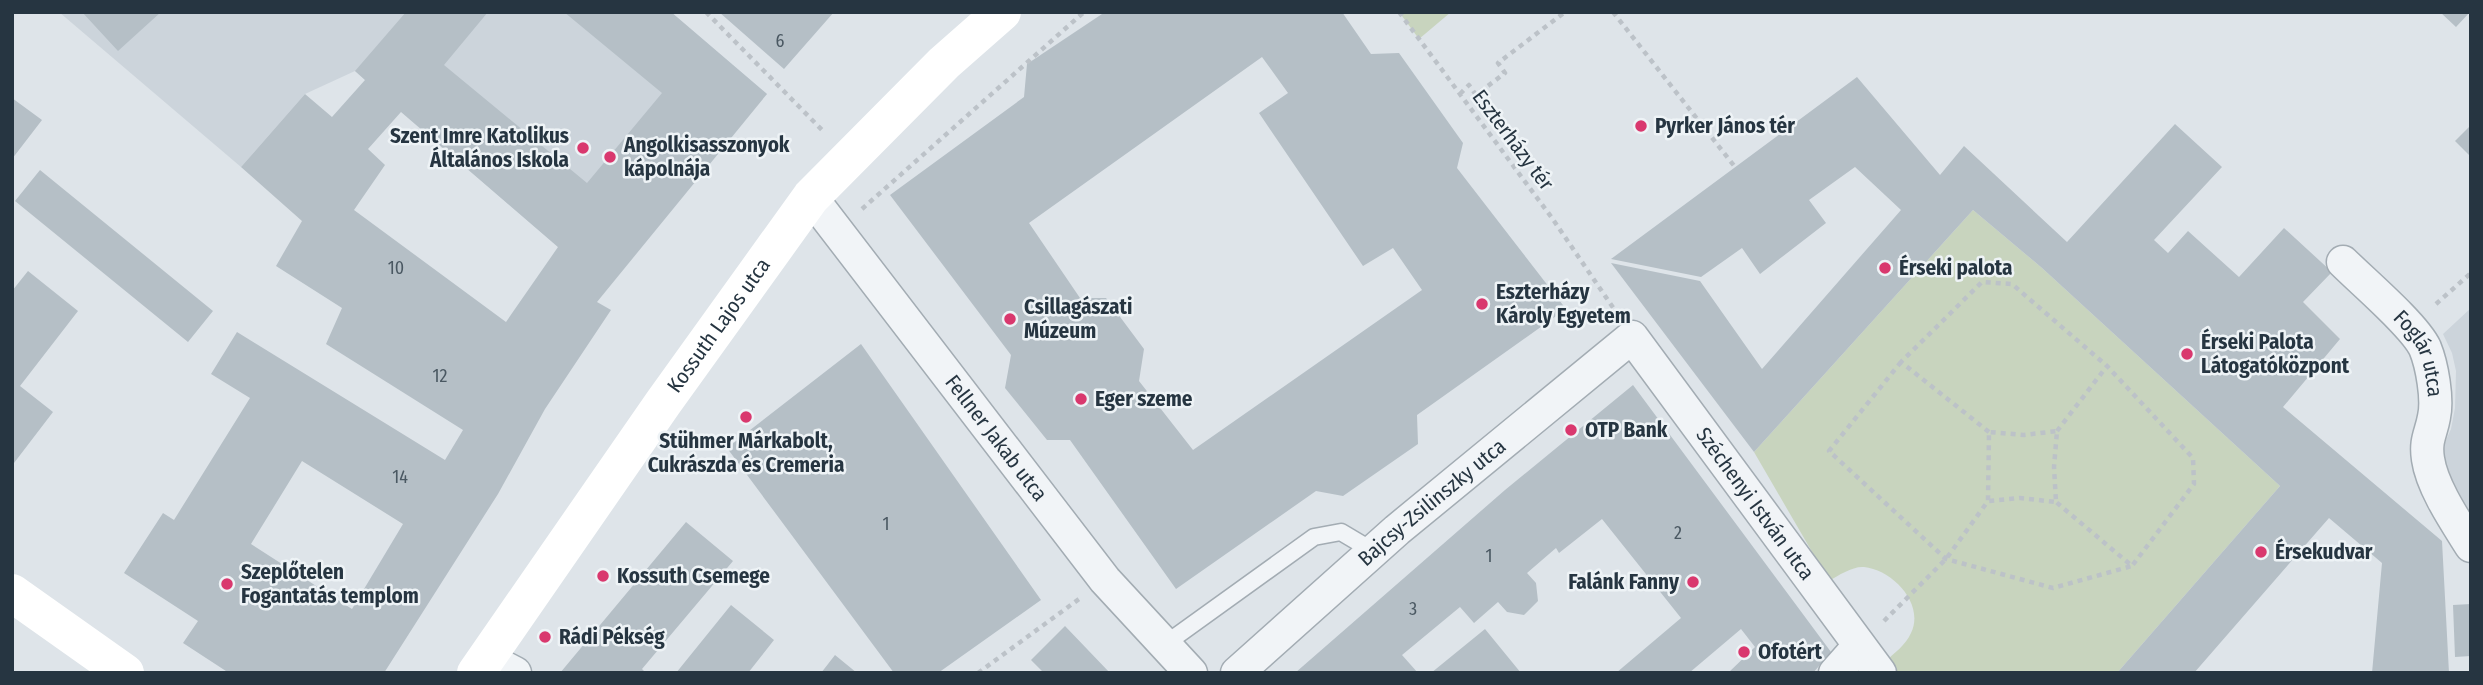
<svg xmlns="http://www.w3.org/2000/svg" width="2483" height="685" font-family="'Fira Sans Condensed',sans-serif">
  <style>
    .built { fill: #ccd4db }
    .green { fill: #c8d4be }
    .building { fill: #b5bfc6; fill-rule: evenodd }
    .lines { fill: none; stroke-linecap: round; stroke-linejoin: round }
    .lane-casing { stroke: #a3acb3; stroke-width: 19 }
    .street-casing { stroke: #a3acb3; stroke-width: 35 }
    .path { stroke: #bcc2c8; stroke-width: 4.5; stroke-dasharray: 5 5; stroke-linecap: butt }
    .lane { stroke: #f1f4f7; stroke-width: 16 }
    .street { stroke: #f1f4f7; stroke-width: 32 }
    .secondary { stroke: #fff; stroke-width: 38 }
    .poi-dot { fill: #d9386e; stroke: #eef3f6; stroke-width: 2.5 }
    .labels { text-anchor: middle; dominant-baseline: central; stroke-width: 5; stroke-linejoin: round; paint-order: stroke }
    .number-label { font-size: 18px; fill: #4a5862 }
    .poi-label { font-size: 21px; font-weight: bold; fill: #263541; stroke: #eef3f6; text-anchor: start }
    .street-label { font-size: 21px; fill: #263541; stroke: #eef3f6 }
  </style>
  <rect width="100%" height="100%" fill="#dee4e9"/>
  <path class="built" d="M59,12H671L767,94L558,247L355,71L305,94L241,167Z
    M2471,308V514L2453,489L2442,449L2451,429L2455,408L2456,371L2452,353L2443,334Z"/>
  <path class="green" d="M1399,12H1451L1419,39Z
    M1973,210L2042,268L2280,486L2117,673H1895L1885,662C1894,653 1906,645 1911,633C1925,604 1893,570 1864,567C1853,566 1839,575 1829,581L1754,452Z"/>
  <path class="building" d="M82,12H161L118,51Z
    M406,12H488L444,65L587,183L662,93L564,12H671L767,94L597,302L611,310L545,409L498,494L384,673H229L183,643L198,621L124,573L163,513L174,520L250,398L211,374L237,332L445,460L463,430L326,344L342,308L276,266L302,221L241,167L305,94L332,117L365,80L355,71ZM401,112L558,247L506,322L354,210L385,165L368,149ZM302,461L403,524L352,609L251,544Z
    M719,12H834L784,69Z
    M1105,12H1342L1371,54L1399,53L1463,143L1457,168L1566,309L1417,415L1418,444L1343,496L1316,491L1176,589L1070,440H1047L1005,388L1011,355L890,195L1024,97L1027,64ZM1262,57L1288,93L1259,113L1363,266L1393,248L1422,290L1193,450L1139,381L1144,349L1106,298H1080L1029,223Z
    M2440,12H2470L2456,27Z
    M1857,77L1940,175L1964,146L2067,242L2175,124L2222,167L2154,240L2168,253L2188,231L2239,277L2284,228L2332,272L2303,302L2340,339L2283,407L2442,541L2449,673H2372L2382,563L2329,518L2194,673H2117L2280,486L2042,268L1973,210L1754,452L1611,263L1700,281L1762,369L1901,210L1855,167L1809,200L1826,223L1760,274L1742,248L1701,277L1611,259Z
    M12,98L42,120L12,159Z
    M2471,125V157L2455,141Z
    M40,170L213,311L188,342L15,201Z
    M28,271L78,311L20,386L53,412L14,463L12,291Z
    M861,344L1041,600L938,673H894L727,448Z
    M1633,385L1831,652L1813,673H1728L1755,647L1741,629L1689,673H1616L1681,618L1602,519L1559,553L1556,548L1527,573L1536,583L1538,601L1524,615L1507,612L1498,602L1474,623L1460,607L1402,655L1418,673H1295L1505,490Z
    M686,522L733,561L642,669L646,673H560Z
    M2471,604V656L2455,657L2453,605Z
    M731,605L774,640L748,673H676Z
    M1065,626L1110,673H1044L1031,660Z
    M1485,629L1521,673H1431Z
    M835,655L857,673H821Z"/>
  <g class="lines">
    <g class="lane-casing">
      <path id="lane" d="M1164,645L1314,537L1341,532L1373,551"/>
    </g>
    <g class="street-casing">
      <g id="street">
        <path id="s1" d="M811,197L1105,580L1191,673"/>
        <path id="s2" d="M2343,262C2363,282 2414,325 2425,348C2432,365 2438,399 2434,417C2431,434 2425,440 2428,459C2432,487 2456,522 2471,546"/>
        <path d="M486,658L515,673"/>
        <path id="s3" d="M1237,673L1397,530L1632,337L1880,673"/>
        <path d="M1835,673L1858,647"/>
      </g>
    </g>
    <path class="path" d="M706,12L823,131
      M1399,12L1552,218L1614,309
      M1613,12L1735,167
      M1460,94L1469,85L1476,95L1505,73L1498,63L1565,12
      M862,209L1084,12
      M2436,304L2471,273
      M1901,362L1829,451L1946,559L2053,588L2132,566L2056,502
      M2057,431L2107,366
      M1989,432L1901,362L1982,282L2012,284L2107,366L2193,458L2194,484L2132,566
      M1884,621L1946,559L1988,501L1989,432L2024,435L2057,431L2054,467L2056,502L2020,498L1988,501
      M978,673L1079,599"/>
    <use href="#lane" class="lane"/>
    <use href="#street" class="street"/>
    <g class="secondary">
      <path d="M12,593L125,673"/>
      <path id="s4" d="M476,673L663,403L811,197L944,63L1002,12"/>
    </g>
  </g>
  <g class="poi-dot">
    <circle cx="1641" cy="126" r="7"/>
    <circle cx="583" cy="148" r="7"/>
    <circle cx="610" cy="157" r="7"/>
    <circle cx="1885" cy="268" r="7"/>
    <circle cx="1482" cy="304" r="7"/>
    <circle cx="1010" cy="319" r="7"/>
    <circle cx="2187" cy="354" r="7"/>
    <circle cx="1081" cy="399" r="7"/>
    <circle cx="746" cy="417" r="7"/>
    <circle cx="1571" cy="430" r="7"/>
    <circle cx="2261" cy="552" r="7"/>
    <circle cx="603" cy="576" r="7"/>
    <circle cx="1693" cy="582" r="7"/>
    <circle cx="227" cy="584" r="7"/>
    <circle cx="545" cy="637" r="7"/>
    <circle cx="1744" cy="652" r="7"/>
  </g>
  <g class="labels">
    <g class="number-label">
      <text x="780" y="41">6</text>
      <text x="396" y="268">10</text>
      <text x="440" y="376">12</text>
      <text x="400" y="477">14</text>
      <text x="886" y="524">1</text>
      <text x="1678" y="533">2</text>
      <text x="1489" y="556">1</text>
      <text x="1413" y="609">3</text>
    </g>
    <g class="poi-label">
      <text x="1655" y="126">Pyrker János tér</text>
      <text x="569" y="136" text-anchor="end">Szent Imre Katolikus<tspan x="569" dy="24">Általános Iskola</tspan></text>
      <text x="624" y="145">Angolkisasszonyok<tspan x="624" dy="24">kápolnája</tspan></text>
      <text x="1899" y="268">Érseki palota</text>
      <text x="1496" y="292">Eszterházy<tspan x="1496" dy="24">Károly Egyetem</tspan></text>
      <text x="1024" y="307">Csillagászati<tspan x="1024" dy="24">Múzeum</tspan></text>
      <text x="2201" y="342">Érseki Palota<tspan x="2201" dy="24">Látogatóközpont</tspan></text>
      <text x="1095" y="399">Eger szeme</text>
      <text x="1585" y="430">OTP Bank</text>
      <text x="746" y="441" text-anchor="middle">Stühmer Márkabolt,<tspan x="746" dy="24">Cukrászda és Cremeria</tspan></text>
      <text x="2275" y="552">Érsekudvar</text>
      <text x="241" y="572">Szeplőtelen<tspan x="241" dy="24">Fogantatás templom</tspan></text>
      <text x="617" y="576">Kossuth Csemege</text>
      <text x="1679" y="582" text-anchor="end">Falánk Fanny</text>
      <text x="559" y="637">Rádi Pékség</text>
      <text x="1758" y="652">Ofotért</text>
    </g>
    <g class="street-label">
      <text transform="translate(1513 140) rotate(53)">Eszterházy tér</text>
      <text stroke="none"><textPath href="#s4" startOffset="424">Kossuth Lajos utca</textPath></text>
      <text stroke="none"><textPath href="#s2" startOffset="122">Foglár utca</textPath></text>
      <text stroke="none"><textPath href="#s1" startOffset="304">Fellner Jakab utca</textPath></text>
      <text stroke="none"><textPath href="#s3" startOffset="259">Bajcsy-Zsilinszky utca</textPath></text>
      <text stroke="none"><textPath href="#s3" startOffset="726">Széchenyi István utca</textPath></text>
    </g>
  </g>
  <rect width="2483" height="685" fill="none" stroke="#263541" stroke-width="28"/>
</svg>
